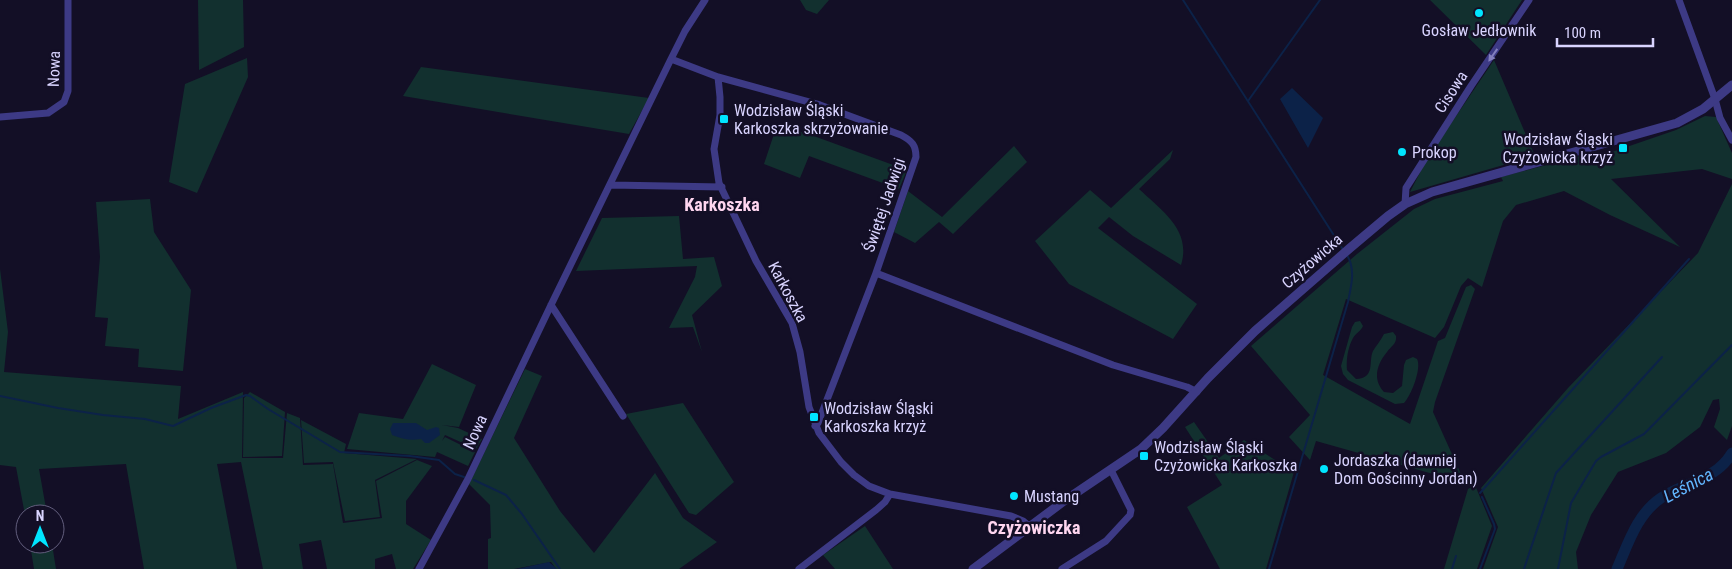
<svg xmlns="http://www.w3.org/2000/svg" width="1732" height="569" font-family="'Roboto Condensed',sans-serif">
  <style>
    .green { fill: #12302f }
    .water { fill: #0c2248 }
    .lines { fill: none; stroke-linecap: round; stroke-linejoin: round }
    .stream { stroke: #0c2248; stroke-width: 2 }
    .river { stroke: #0c2248; stroke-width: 11 }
    .minor { stroke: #3d3a85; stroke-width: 7 }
    .tertiary { stroke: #3d3a85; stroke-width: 9 }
    .oneway { fill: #837fbc }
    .poi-dot { fill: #00e5ff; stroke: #130f26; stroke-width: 2 }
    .labels { text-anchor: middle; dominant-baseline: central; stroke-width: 5; stroke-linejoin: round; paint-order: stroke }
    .poi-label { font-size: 16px; fill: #d9d4ff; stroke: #130f26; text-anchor: start }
    .street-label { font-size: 16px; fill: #d9d4ff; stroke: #130f26 }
    .neighbourhood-label { font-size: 18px; font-weight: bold; fill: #ffd6f0; stroke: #130f26 }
    .water-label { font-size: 18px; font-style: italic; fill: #62b6ff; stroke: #130f26 }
  </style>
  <rect width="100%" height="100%" fill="#130f26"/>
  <path class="green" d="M198,0H243L244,47L199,70Z
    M800,0H829L817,14L806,10Z
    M1430,0H1522L1486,55Z
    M247,58L248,77L197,193L169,182L185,84Z
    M1494,60L1535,156L1410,192L1427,159Z
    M421,67L649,98L629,134L403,96Z
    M1705,116L1716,117L1732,153V179L1702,169L1611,179L1680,247L1610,215L1564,191L1516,205L1503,221L1482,287L1468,278L1461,286L1444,327L1435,338L1346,299L1323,375L1410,424L1438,341L1445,338L1466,287L1471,285L1475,289L1435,402L1433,412L1465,483L1316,441L1310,460L1289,437L1310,415L1251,346L1357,254L1414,209L1435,199L1503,181L1501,177L1595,152H1612L1676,130Z
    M777,125L811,135L907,170L899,189L809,156L800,178L764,164Z
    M1014,146L1027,162L953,234L939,222L915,243L894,232L908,191L942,217Z
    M1173,150L1170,159L1139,189C1161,210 1192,230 1181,265L1133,236L1109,217L1098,228L1197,304L1173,339L1069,284L1035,241L1090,190L1111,208Z
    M1732,184V426L1727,440L1714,427L1720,409L1719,399L1713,400L1700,427L1666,453L1618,472L1591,515L1576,552L1578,569H1483L1498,527L1481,488L1568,388L1698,253Z
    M150,199L154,232L191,290L183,371L138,367L139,349L105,346L108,318L95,317L100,257L96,202Z
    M679,216L683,259L714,257L722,286L692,315L702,352L693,327L669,328L695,277L697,266L576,271L602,218Z
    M0,269L8,332L4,372L181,386L178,419L243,392L242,458H283L287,413L300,418L303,465L333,464L343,523L382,518L376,481L417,460L432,466L406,501V524L431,540L413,569H396L392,554L375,559V569H327L321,540L299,544L303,569H263L241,462L217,464L237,569H144L126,464L39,469L47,514H25V515L16,467L0,465Z
    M1360,321L1363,326C1361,331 1356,333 1353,338C1348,347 1346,360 1347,370L1356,379C1376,378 1368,362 1373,351C1376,346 1381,340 1384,334L1393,332L1396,336C1397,344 1391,346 1387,352C1377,364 1372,379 1384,392L1393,393L1402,386L1404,365L1406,360L1413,357L1417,359C1422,368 1411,396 1404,403L1395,404L1348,380L1343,374L1341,366L1352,327L1355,322Z
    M432,364L476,385L459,427L442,425L458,428L482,439L476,449L445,435L442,441L445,437L475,452L468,466L437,452L435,457L347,449L359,413L403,419Z
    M525,369L542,376L514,438L560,511L594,553L655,473L683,518L717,542L679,569H556L551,562L514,569H488V539L491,538L490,505L469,484Z
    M250,392L285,412L282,456L243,457L244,398Z
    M683,403L734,482L696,515L689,513L626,414Z
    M301,420L346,444L344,453L417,459L375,480L380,517L345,521L333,462L304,463Z
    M1194,422L1219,458L1244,440L1294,472L1266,569H1220L1187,507L1222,485L1185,427Z
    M1475,485L1492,526L1477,569H1444L1468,489Z
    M865,526L893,569H835L823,555Z
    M30,544H52L56,569H34Z"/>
  <path class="water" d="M1292,88L1323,118L1308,148L1280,99Z
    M393,423H416L427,430L436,427L439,428L440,435L429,443H425L421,439C410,441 403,439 392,435L390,429Z
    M549,562L557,569H517Z"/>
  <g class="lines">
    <path class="stream" d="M1183,0L1344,251
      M1248,101L1320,0
      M0,396L58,408L103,415L145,419L173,426L211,408L246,395L250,396L268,409L340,452L410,456L439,460L455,474L464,477
      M474,480L506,495L522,514L560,569
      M1480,493L1689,259
      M1269,569L1348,302C1351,286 1356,270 1347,255
      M1452,569L1456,556
      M1480,569L1495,529L1494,524L1482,497
      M1524,569L1556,473L1662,357
      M1558,569L1571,503L1596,461L1601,457L1644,434L1732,345"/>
    <path class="river" d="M1617,569C1628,544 1637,514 1661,498C1685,482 1715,481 1732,453"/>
    <path class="minor" d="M705,0L685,31L671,59L718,77L720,97V115L714,149L719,183L756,261L792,323L800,352L809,407L819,433L841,462L854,475L869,486L890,494L1011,516L1023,521L1030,527
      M1679,0L1715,99L1720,118L1732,140
      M718,77L820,105L901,135C912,141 916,145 916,157L876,273
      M0,117L48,113L64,102L68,91V0
      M611,185L722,187
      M1405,204L1406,188L1471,86L1529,0
      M551,305L623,416
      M815,426L818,423L876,273L1113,365L1187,387L1197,392
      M419,569L468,479L551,305L671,59
      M799,569L876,510L885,502L890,494
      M1062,569L1106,541L1130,515L1131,510L1111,470"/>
    <path class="tertiary" d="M973,569L1064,501L1141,449L1163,428L1208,378L1255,331L1350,248L1388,216L1405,204L1432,192L1677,123L1703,109L1732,85"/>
  </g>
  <defs><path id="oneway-solid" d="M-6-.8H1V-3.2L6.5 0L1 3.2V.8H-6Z" transform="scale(1.25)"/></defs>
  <use class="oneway" href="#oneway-solid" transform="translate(1493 55) rotate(125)"/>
  <g class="poi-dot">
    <circle cx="1479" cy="13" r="5"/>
    <rect x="719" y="114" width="10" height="10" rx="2.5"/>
    <rect x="1618" y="143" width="10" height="10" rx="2.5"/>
    <circle cx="1402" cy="152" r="5"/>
    <rect x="809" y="412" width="10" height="10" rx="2.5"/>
    <rect x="1139" y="451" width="10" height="10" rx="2.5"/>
    <circle cx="1324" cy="469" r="5"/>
    <circle cx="1014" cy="496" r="5"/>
  </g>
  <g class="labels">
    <g class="poi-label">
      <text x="1479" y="30" text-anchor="middle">Gosław Jedłownik</text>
      <text x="734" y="110">Wodzisław Śląski<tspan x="734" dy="18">Karkoszka skrzyżowanie</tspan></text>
      <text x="1613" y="139" text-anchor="end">Wodzisław Śląski<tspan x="1613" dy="18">Czyżowicka krzyż</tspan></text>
      <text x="1412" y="152">Prokop</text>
      <text x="824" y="408">Wodzisław Śląski<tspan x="824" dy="18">Karkoszka krzyż</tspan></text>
      <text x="1154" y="447">Wodzisław Śląski<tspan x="1154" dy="18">Czyżowicka Karkoszka</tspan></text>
      <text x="1334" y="460">Jordaszka (dawniej<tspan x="1334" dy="18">Dom Gościnny Jordan)</tspan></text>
      <text x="1024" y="496">Mustang</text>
    </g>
    <g class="street-label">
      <text transform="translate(54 69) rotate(-88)">Nowa</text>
      <text transform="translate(1451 92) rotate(-57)">Cisowa</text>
      <text transform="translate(884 205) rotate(-71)">Świętej Jadwigi</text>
      <text transform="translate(1312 261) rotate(-41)">Czyżowicka</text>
      <text transform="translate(788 292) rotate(62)">Karkoszka</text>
      <text transform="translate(475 432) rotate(-65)">Nowa</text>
    </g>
    <g class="neighbourhood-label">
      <text x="722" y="204">Karkoszka</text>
      <text x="1034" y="527">Czyżowiczka</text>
    </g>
    <g class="water-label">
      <text transform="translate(1688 485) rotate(-28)">Leśnica</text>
    </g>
  </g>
  <g transform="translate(40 529)"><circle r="24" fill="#130f26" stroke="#625e7d"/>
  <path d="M0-4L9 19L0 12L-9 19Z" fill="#00e5ff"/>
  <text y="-8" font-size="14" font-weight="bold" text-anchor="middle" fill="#d9d4ff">N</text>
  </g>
  <path d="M1557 38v8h96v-8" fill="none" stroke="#d9d4ff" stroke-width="2.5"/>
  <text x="1564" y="38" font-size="15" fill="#d9d4ff" stroke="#130f26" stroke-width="4" paint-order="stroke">100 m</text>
</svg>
